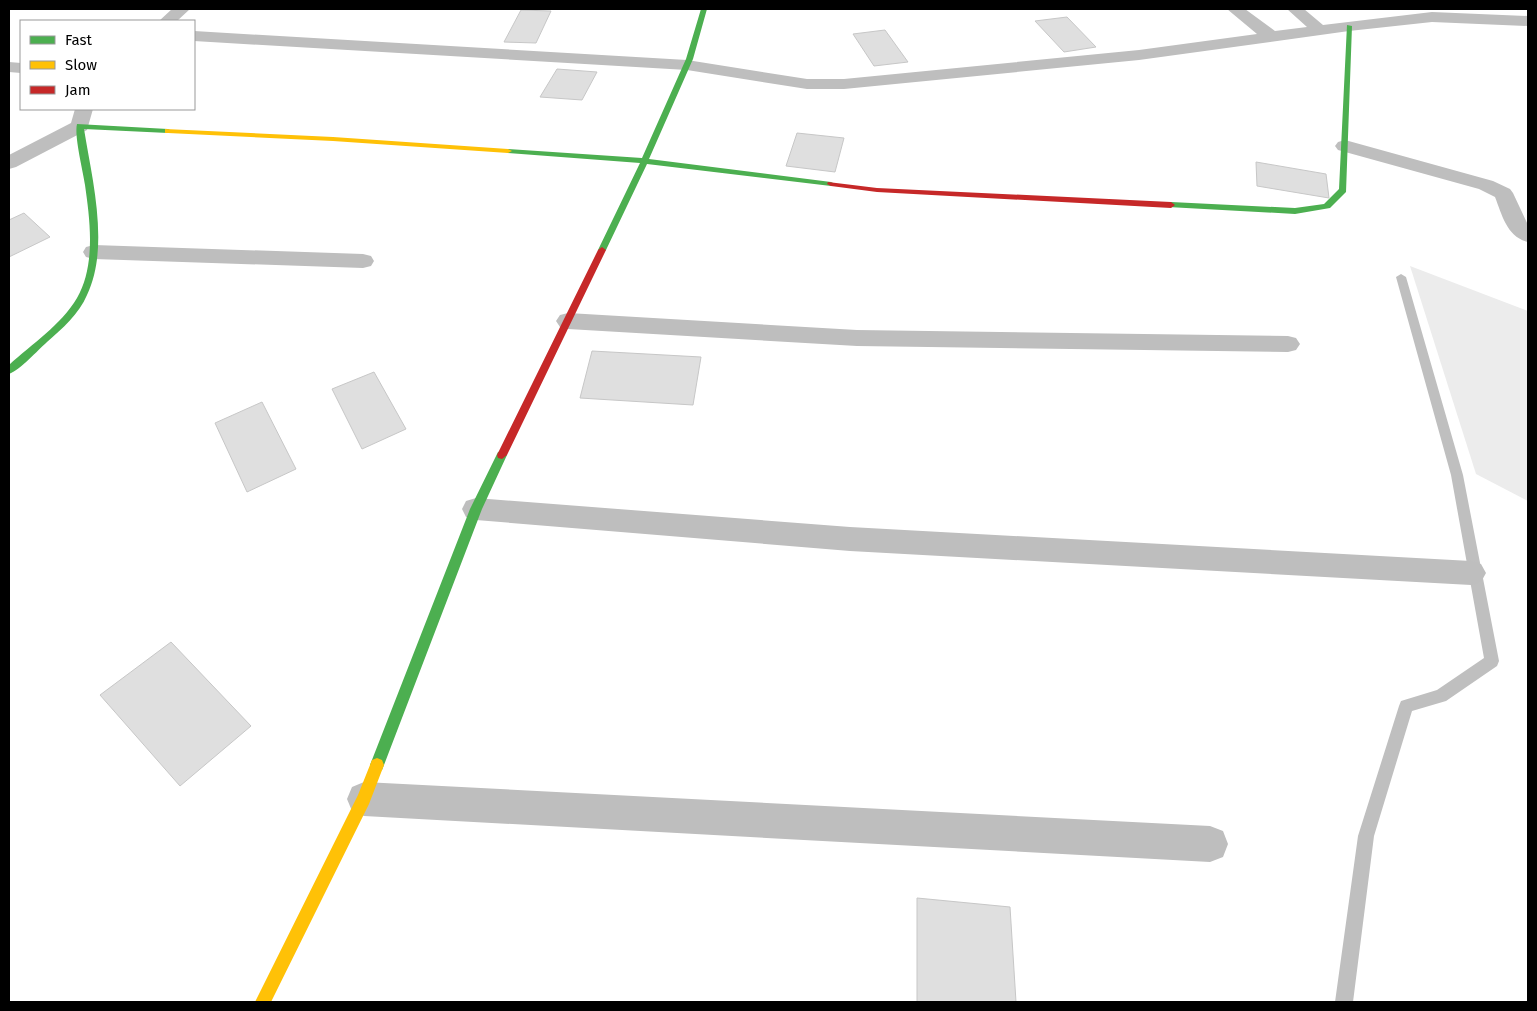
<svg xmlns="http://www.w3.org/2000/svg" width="1537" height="1011" font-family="'Fira Sans',sans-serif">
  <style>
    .green { fill: #ececec }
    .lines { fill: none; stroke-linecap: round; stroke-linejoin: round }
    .stream { fill: #bfbfbf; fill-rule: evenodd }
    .building { fill: #dfdfdf; stroke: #c7c7c7 }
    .street { fill: #bebebe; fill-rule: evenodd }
    .fast { fill: #4caf50; fill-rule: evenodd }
    .slow { fill: #ffc107; fill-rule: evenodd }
    .jam { fill: #c62828; fill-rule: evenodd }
  </style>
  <rect width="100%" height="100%" fill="#fff"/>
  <path class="green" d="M1410,266L1528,311V501L1476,474Z"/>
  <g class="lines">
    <path class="stream" d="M1401,274L1406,277L1463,475L1499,661L1497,666L1446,701L1412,711L1374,836L1353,1002H1335L1358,836L1399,706L1401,701L1437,690L1484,658L1451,475L1396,277Z"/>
  </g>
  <path class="building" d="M521,10L551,11L536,43L504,42Z
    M1067,17L1096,47L1064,52L1035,21Z
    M885,30L908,62L874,66L853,34Z
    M557,69L597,72L582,100L540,97Z
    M797,133L844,138L835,172L786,166Z
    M1256,162L1326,174L1329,198L1257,186Z
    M24,213L50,237L9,257V220Z
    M592,351L701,357L693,405L580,398Z
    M374,372L406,429L362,449L332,389Z
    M262,402L296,469L247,492L215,423Z
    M171,642L251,726L180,786L100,695Z
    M917,898L1010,907L1016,1002H917Z"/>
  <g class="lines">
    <path class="street" d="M172,9H190L177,21H159Z
      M1227,9H1245L1275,31L1307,27L1287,9H1304L1323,25L1432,12L1528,16V26L1432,22L1349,31L1139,60L844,89H807L687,70L194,41V31L687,60L807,79H844L1139,50L1257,34Z
      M9,62L21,63V73L9,72Z
      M75,109H93L87,130L16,167L9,169V155L71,123Z
      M1345,140L1493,181L1510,189L1513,193L1528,225V242C1507,237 1502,215 1495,197L1479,189L1338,150L1335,146L1338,142Z
      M94,245L363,254L371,256L374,261L371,266L363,268L94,259L86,257L83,252L86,247Z
      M568,313L857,330L1288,336L1296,338L1300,344L1296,350L1288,352L857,346L568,329L560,327L556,321L560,315Z
      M476,498L850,527L1471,561L1481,564L1486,573L1481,582L1471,585L850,551L476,520L466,517L462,509L466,501Z
      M364,782L1210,826L1223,831L1228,844L1223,857L1210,862L364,816L352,811L347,799L352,787Z"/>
    <path class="fast" d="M701,9H707L693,59L649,159L831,182L835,184L831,186L647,164L606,250L602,253L599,252L598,250L640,163L508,153L504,151L508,149L642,158L686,59Z
      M1347,25L1352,26L1346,192L1330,208L1295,214L1168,207L1167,205L1171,202L1295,208L1324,204L1339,189Z
      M77,124L168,129L172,131L168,133L84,129C92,179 110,247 87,295C79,314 62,329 47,342C38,350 20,370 9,374V365C32,344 61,325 77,298C96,265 90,220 85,185C83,171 74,136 77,124Z
      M502,451L507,455L482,509L384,765L382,770L377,772L372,770L370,765L470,509L498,452Z"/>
    <path class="slow" d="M165,129L333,137L508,149L512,151L508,153L333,141L168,133H165Z
      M377,758L382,760L384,765L369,804L271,1002H255L358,795L372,760Z"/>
    <path class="jam" d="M828,182L877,188L1171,202L1175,205L1171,208L877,192L831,186L827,184Z
      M602,247L606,250L507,455L502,459L498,458L497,455L598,250Z"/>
  </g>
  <rect width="1537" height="1011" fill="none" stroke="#000000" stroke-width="20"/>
  <rect x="20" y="20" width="175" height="90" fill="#ffffff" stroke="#999999"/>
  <rect x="30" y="36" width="25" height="8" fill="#4caf50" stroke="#999999"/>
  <text x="65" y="45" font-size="15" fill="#000000">Fast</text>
  <rect x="30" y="61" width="25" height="8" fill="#ffc107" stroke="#999999"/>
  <text x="65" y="70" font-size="15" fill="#000000">Slow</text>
  <rect x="30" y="86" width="25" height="8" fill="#c62828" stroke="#999999"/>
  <text x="65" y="95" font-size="15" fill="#000000">Jam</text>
</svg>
